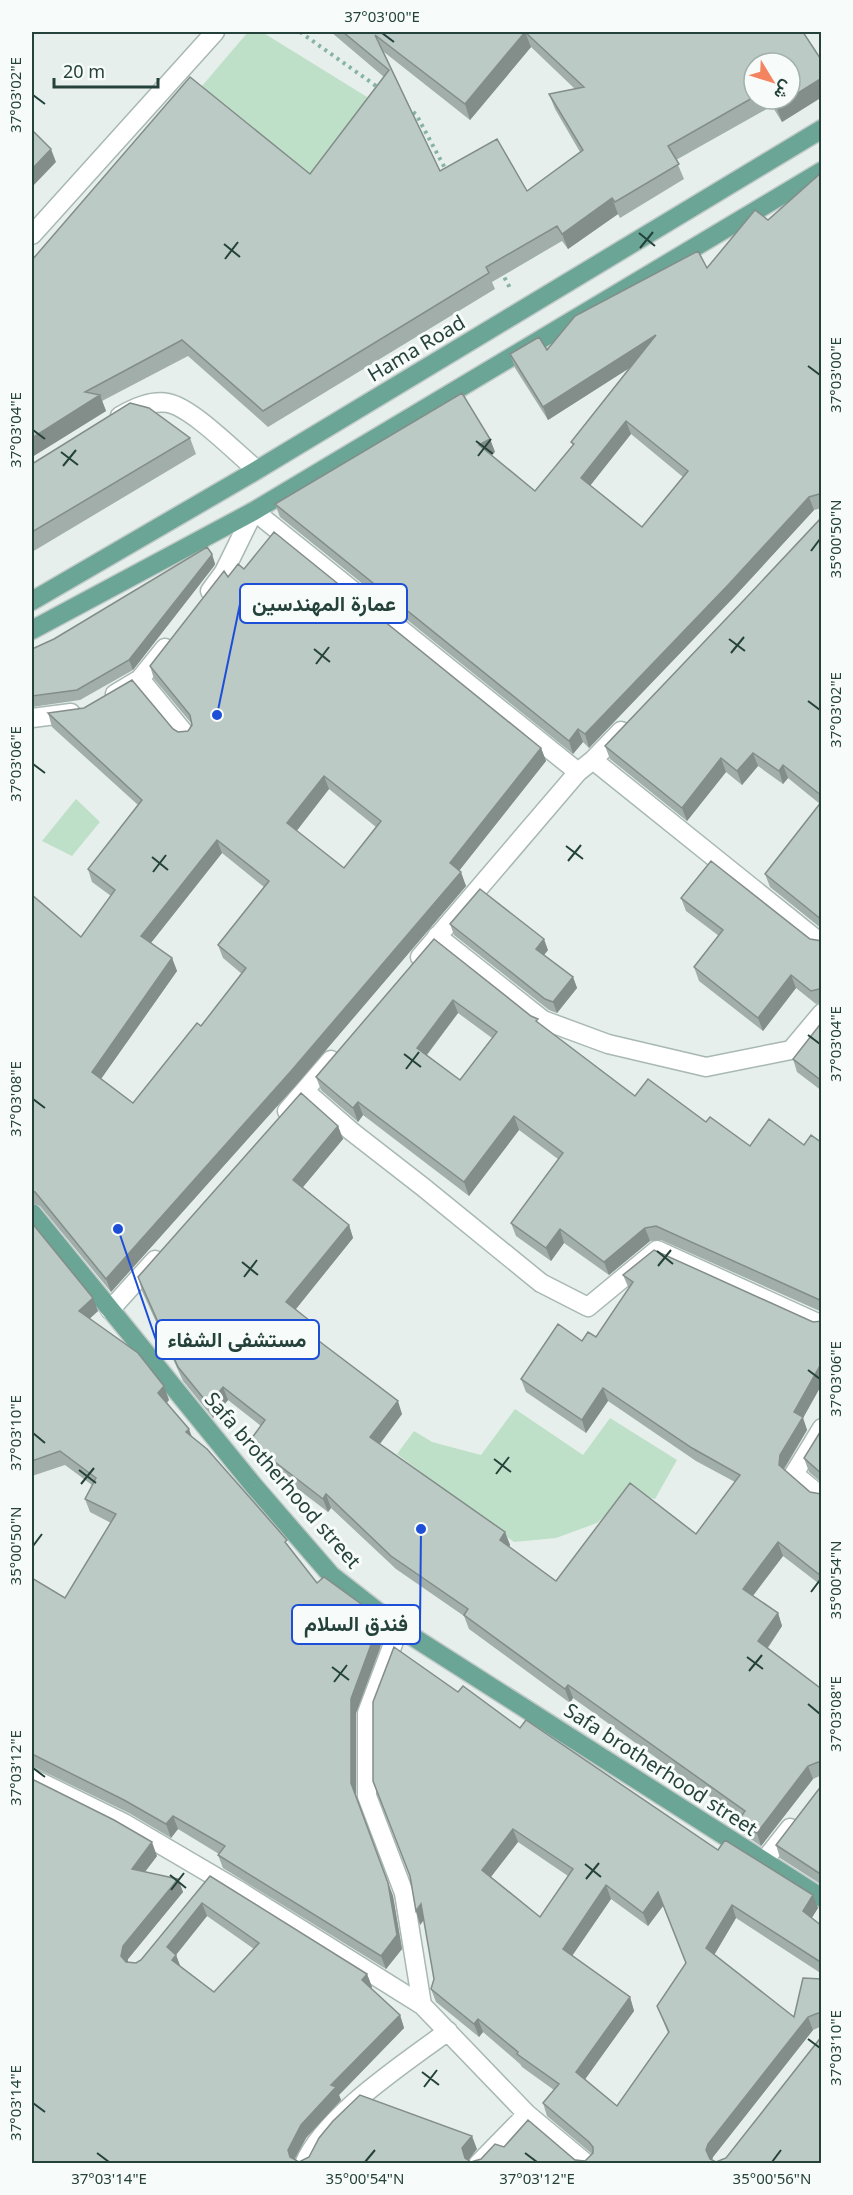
<svg xmlns="http://www.w3.org/2000/svg" width="853" height="2195" font-family="'Noto Sans',Vazirmatn,sans-serif">
  <style>
    .green { fill: #bfe0c8 }
    .lines { fill: none; stroke-linecap: round; stroke-linejoin: round }
    .minor-casing { stroke: #a8b8b2; stroke-width: 21 }
    .major-casing { stroke: #c2cac8; stroke-width: 21 }
    .path { stroke: #86b3a5; stroke-width: 4; stroke-dasharray: 3 4.5; stroke-linecap: butt }
    .minor { stroke: #fff; stroke-width: 18 }
    .major { stroke: #6aa596; stroke-width: 18 }
    .wall { fill: #a1aea9; fill-rule: evenodd }
    .shaded-wall { fill: #838d89 }
    .building { fill: #bbcac4; stroke: #838d89; stroke-width: 1.5; fill-rule: evenodd }
    .ticks { fill: none; stroke: #24423a; stroke-width: 2 }
    .labels { text-anchor: middle; dominant-baseline: central; stroke-width: 6; stroke-linejoin: round; paint-order: stroke }
    .street-label { font-size: 20px; fill: #24423a; stroke: #f7fbf9 }
    .leader { fill: none; stroke: #1d4ed8; stroke-width: 2 }
    .callout-dot { fill: #1d4ed8; stroke: #f7fbf9; stroke-width: 2 }
    .callout { fill: #f7fbf9; stroke: #1d4ed8; stroke-width: 2 }
    .callout-label { font-size: 21px; text-anchor: middle; font-weight: bold; fill: #24423a }
    .neatline { fill: none; stroke: #24423a; stroke-width: 2 }
    .ticks-label { font-size: 15px; text-anchor: middle; fill: #24423a }
  </style>
  <rect width="100%" height="100%" fill="#e6efeb"/>
  <path class="green" d="M248,32H262L380,105L315,190L196,93Z
    M76,799L100,822L72,856L42,841Z
    M515,1409L583,1455L610,1418L677,1460L655,1499L630,1493L597,1523L556,1538L514,1542L397,1454L414,1431L432,1442L481,1455Z"/>
  <g class="lines">
    <g class="minor-casing">
      <path id="minor" d="M32,235L215,32
        M120,416C134,408 151,400 168,403C193,408 236,453 257,470
        M210,591L224,572L254,511L578,772
        M140,679L186,735
        M115,694L140,679L165,648
        M32,718L71,713
        M593,760L822,944
        M437,936L543,1020L608,1044L706,1067L791,1050L822,1013
        M420,957L578,772L593,760L621,731
        M305,1091L351,1131L423,1187L541,1283L588,1307L657,1250L822,1325
        M287,1111L331,1060
        M110,1310L155,1260
        M822,1428L794,1474L822,1497
        M399,1628L367,1713V1796L404,1893L422,2005
        M32,1778L124,1823L238,1890L422,2005L527,2114L587,2164
        M764,1861L790,1828
        M304,2164C326,2114 404,2064 448,2031
        M478,2164L527,2114"/>
    </g>
    <g class="major-casing">
      <path id="major" d="M32,601L257,470L822,129
        M32,630L254,511L822,171
        M32,1213L254,1486L331,1575L399,1628L822,1898"/>
    </g>
    <path class="path" d="M300,32L379,88
      M407,108L416,114L447,172
      M501,271L510,288"/>
    <use href="#minor" class="minor"/>
    <use href="#major" class="major"/>
  </g>
  <path class="wall" d="M331,32H803L822,61V97L782,122L772,106L676,160L684,179L620,218L618,214L568,249L562,241L492,282L495,289L268,427L188,356L102,401L106,411L32,457V260L310,174L384,77ZM531,47L575,89L549,94L555,109L580,152L527,191L440,171L384,52L470,120ZM754,63L790,99H754Z
    M822,172V508L814,510L734,597L589,748L583,742L573,754L280,517L275,504L490,439L495,452L491,455L535,491L573,446L571,442L629,368L548,420L515,368L510,354L547,350L707,268L768,220ZM631,434L683,477L642,527L590,485Z
    M190,438L196,454L32,552V464Z
    M822,517V929L770,887L765,874L820,804L788,778L783,784L758,766L742,785L726,772L687,821L610,759L605,746L745,599Z
    M212,554L215,564L214,566L133,670L80,700L32,707V649L54,639Z
    M244,569L541,748L546,761L459,871L466,886L297,1084L111,1292L40,1206L32,1203V895L81,937L111,896L92,882L88,869L138,805L52,727L48,713L173,729L178,732L188,731L192,724L154,679L150,666L228,577ZM329,789L376,827L344,868L296,831ZM222,853L264,887L218,945L223,958L242,974L201,1026L133,1103L101,1079L177,971L172,958L151,943Z
    M681,898L810,939L822,941V1002L816,1004L796,988L763,1031L699,981L694,967L719,936L686,911Z
    M450,924L548,950L544,955L573,977L577,988L557,1013L549,1010L454,935Z
    M434,939L540,1024L635,1096L706,1122L750,1146L804,1145L822,1143V1312L661,1240L650,1241L609,1275L564,1243L551,1261L516,1236L511,1223L558,1159L519,1130L469,1196L363,1115L358,1122L321,1090L316,1077ZM458,1013L492,1038L460,1080L427,1055Z
    M822,1022V1091L797,1072L793,1059Z
    M338,1126L343,1139L303,1187L349,1225L353,1238L296,1309L314,1324L319,1337L317,1339L402,1414L380,1444L505,1532L510,1545L509,1547L556,1581L696,1534L735,1482L696,1461L608,1401L586,1433L526,1392L521,1379L582,1341L596,1337L629,1289L623,1275L813,1322L822,1321V1384L803,1418L807,1430L784,1470L810,1492L821,1494L822,1493V1586L783,1556L753,1596L778,1613L782,1626L768,1648L819,1687L822,1684V1775L813,1779L761,1846L743,1834L738,1821L740,1818L573,1698L570,1703L469,1629L464,1616L396,1569L331,1508L328,1512L253,1455L249,1442L261,1426L228,1400L213,1418L183,1381L142,1291L138,1277Z
    M32,1223L98,1311L90,1318L169,1400L167,1403L192,1437L291,1550L317,1583L379,1617L384,1630L380,1648L356,1713V1796L393,1896L402,1949L386,1969L223,1868L218,1855L219,1854L178,1829L171,1838L129,1813L36,1768L32,1767V1578L65,1598L111,1523L90,1512L85,1499L92,1485L65,1465L32,1476Z
    M822,1429V1483L809,1472L804,1458Z
    M458,1692L718,1850L818,1908L812,1918L822,1926V1974L736,1918L714,1955L794,2017L822,1979V2026L813,2030L713,2157L712,2160L716,2162L822,2163H32V1779L157,1856L145,1872L178,1879L183,1892L128,1959V1962L136,1963L141,1960L210,1876L367,1974L372,1987L371,1988L400,2015L404,2028L339,2095L341,2100L306,2138L295,2160L299,2162L477,2149L468,2160L471,2162L481,2159L504,2147L585,2161L592,2154L547,2116L543,2103L554,2090L522,2067L520,2064L483,2032L479,2037L436,2002L431,1989L434,1979L424,1920L420,1925ZM518,1842L568,1876L540,1917L491,1877ZM611,1899L648,1926L663,1906L686,1963L657,2006L668,2033L617,2106L585,2079L634,2011L630,1997L572,1955ZM207,1916L254,1949L214,1992L180,1966L176,1955Z
    M822,1785V1885L780,1858L776,1845Z"/>
  <path class="shaded-wall" d="M525,32L531,47L470,120L465,104Z
    M822,78V97L782,122L776,106L788,99H790V98Z
    M51,149L56,162L32,187V169Z
    M612,198L618,214L568,249L562,234Z
    M656,335L661,348L548,420L543,407Z
    M100,395L106,411L32,457V438Z
    M626,421L631,434L586,491L581,478Z
    M490,439L495,452L484,459L479,445Z
    M809,497L814,510L734,597L589,748L585,734Z
    M212,554L215,564L214,566L133,670L129,660Z
    M578,729L583,742L573,754L569,741Z
    M541,748L546,761L454,877L450,863Z
    M753,753L758,766L742,785L737,771Z
    M721,758L726,772L687,821L682,808Z
    M783,765L788,778L783,784L779,771Z
    M324,776L329,789L292,837L287,823Z
    M32,823L34,830L32,833Z
    M217,840L222,853L146,949L141,936Z
    M461,872L466,886L297,1084L111,1292L106,1279Z
    M544,939L548,950L540,960L536,949Z
    M172,958L177,971L96,1086L92,1072Z
    M791,975L796,988L763,1031L758,1018Z
    M573,977L577,988L557,1013L553,1002Z
    M453,1000L458,1013L422,1061L417,1048Z
    M358,1102L363,1115L358,1122L353,1108Z
    M514,1116L519,1130L469,1196L464,1182Z
    M338,1126L343,1139L298,1193L293,1180Z
    M349,1225L353,1238L291,1315L286,1302Z
    M645,1228L650,1241L609,1275L604,1262Z
    M560,1229L564,1243L551,1261L546,1248Z
    M93,1298L98,1311L84,1324L79,1311Z
    M314,1324L319,1337L312,1345L307,1332Z
    M822,1362V1384L803,1418L807,1430L784,1468V1478L779,1465L780,1455L794,1412Z
    M164,1386L169,1400L163,1406L158,1393Z
    M223,1387L228,1400L213,1418L209,1405Z
    M603,1388L608,1401L586,1433L582,1420Z
    M398,1401L402,1414L375,1450L370,1437Z
    M189,1429L194,1442L186,1432Z
    M326,1494L331,1508L328,1512L323,1499Z
    M505,1532L510,1545L505,1553L500,1540Z
    M778,1542L783,1556L748,1602L743,1589Z
    M778,1613L782,1626L763,1654L758,1641Z
    M379,1617L384,1630L380,1648L356,1713V1796L351,1783V1699Z
    M568,1685L573,1698L570,1703L565,1689Z
    M808,1766L813,1779L761,1846L757,1833Z
    M173,1816L178,1829L171,1838L166,1824Z
    M513,1829L518,1842L486,1883L482,1870Z
    M152,1842L157,1856L137,1882L132,1869Z
    M178,1879L183,1892L128,1959L126,1969L121,1956L123,1946Z
    M388,1883L393,1896L402,1949L386,1969L381,1956Z
    M606,1885L611,1899L568,1962L563,1949Z
    M658,1892L663,1906L648,1926L643,1913Z
    M813,1895L818,1908L807,1925L803,1911Z
    M202,1903L207,1916L175,1956L176,1955L181,1968L177,1973L167,1947Z
    M421,1904L426,1917L420,1925L416,1911Z
    M732,1905L736,1918L710,1962L706,1948Z
    M367,1974L372,1987L367,1993L362,1980Z
    M630,1997L634,2011L581,2085L576,2072Z
    M400,2015L404,2028L339,2095L341,2100L306,2138L292,2163L288,2150L301,2125L331,2085Z
    M808,2017L813,2030L713,2157L711,2163L706,2150L708,2144Z
    M478,2019L483,2032L479,2037L474,2024Z
    M472,2136L477,2149L467,2162V2163L462,2148Z"/>
  <path class="building" d="M343,32H803L822,61V78L790,98V63H754V97L668,146L679,164L615,202L612,198L562,234L557,226L486,267L489,273L263,411L182,340L85,392L100,395L32,438V260L190,77L310,174L389,70ZM525,32L584,87L549,94L583,150L527,191L497,139L440,171L375,35L465,104Z
    M772,99H788L776,106Z
    M32,130L51,149L32,169Z
    M822,172V495L819,494L809,497L729,584L585,734L578,729L569,741L275,504L462,393L490,439L479,445L535,491L574,444L571,442L656,335L543,407L510,354L539,337L547,350L575,316L698,251L707,268L755,210L768,220ZM626,421L688,471L642,527L581,478Z
    M130,403L149,408L190,438L32,532V464Z
    M822,517V796L783,765L779,771L753,753L737,771L721,758L682,808L605,746L745,599Z
    M274,532L541,748L450,863L461,872L292,1070L106,1279L35,1192L32,1191V895L81,937L115,890L88,869L142,800L48,713L84,708L132,680L173,729L178,732L188,731L192,725L190,715L150,666L224,571L228,577L238,564L244,569ZM324,776L381,821L344,868L287,823ZM217,840L269,881L218,945L246,968L201,1026L197,1023L133,1103L92,1072L172,958L141,936Z
    M207,547L212,554L211,556L129,660L77,690L32,696V649L54,639Z
    M822,801V920L765,874Z
    M711,861L810,939L822,941V990L819,989L811,991L791,975L758,1018L694,967L723,930L681,898Z
    M480,889L544,939L536,949L573,977L553,1002L545,999L450,924Z
    M434,939L531,1016L538,1019L536,1021L635,1096L648,1079L706,1122L710,1117L750,1146L769,1119L804,1145L811,1135L822,1143V1301L656,1226L645,1228L604,1262L560,1229L546,1248L511,1223L563,1153L514,1116L464,1182L358,1102L353,1108L316,1077ZM453,1000L497,1032L460,1080L417,1048Z
    M822,1022V1081L793,1059Z
    M301,1093L338,1126L293,1180L349,1225L286,1302L314,1324L307,1332L398,1401L370,1437L505,1532L500,1540L556,1581L630,1483L696,1534L740,1475L692,1448L603,1388L582,1420L521,1379L558,1324L582,1341L588,1332L596,1337L633,1282L623,1275L654,1250L813,1322L822,1321V1362L794,1412L803,1417L780,1455L779,1465L810,1492L821,1494L822,1493V1574L820,1575L778,1542L743,1589L778,1613L758,1641L819,1687L822,1684V1763L818,1762L808,1766L757,1833L738,1821L745,1811L568,1685L565,1689L464,1615L468,1609L391,1556L326,1494L323,1499L249,1442L265,1420L223,1387L209,1405L178,1367L138,1277Z
    M32,1223L93,1298L79,1311L138,1353L164,1386L158,1393L189,1429L186,1432L207,1449L287,1540L285,1542L317,1583L324,1577L379,1617L375,1634L351,1699V1783L388,1883L397,1935L381,1956L218,1855L225,1846L173,1816L166,1824L124,1800L32,1754V1578L65,1598L116,1514L85,1499L96,1478L60,1451L32,1461Z
    M822,1429V1474L804,1458Z
    M394,1647L458,1692L463,1686L520,1728L526,1720L718,1850L725,1840L813,1895L803,1911L822,1926V1963L732,1905L706,1948L794,2017L803,1978L822,1979V2014L818,2013L808,2017L708,2144L706,2150L710,2159L716,2162L726,2158L822,2036V2163H32V1779L114,1820L152,1842L132,1869L178,1879L123,1946L121,1956L126,1962L136,1963L141,1960L210,1876L367,1974L362,1980L400,2015L331,2085L336,2087L301,2125L288,2150L290,2157L299,2162L309,2157L319,2138L333,2121L360,2095L472,2136L462,2148L465,2158L471,2162L481,2159L495,2144L504,2147L528,2120L575,2160L585,2161L593,2153V2147L589,2142L543,2103L559,2084L517,2054L518,2052L478,2019L474,2024L431,1989L434,1979L421,1904L416,1911L410,1876L373,1781V1702ZM513,1829L573,1869L540,1917L482,1870ZM606,1885L643,1913L658,1892L686,1963L657,2006L669,2032L617,2106L576,2072L630,1997L563,1949ZM202,1903L259,1943L214,1992L172,1960L176,1955L167,1947Z
    M822,1785V1875L776,1845Z"/>
  <path class="ticks" d="M382,33L394,42M33,95L45,104M639,233L655,246M224,244L240,257M640,248L653,232M225,259L238,242M808,366L820,375M33,430L45,439M476,441L493,454M61,452L78,465M478,456L491,439M63,466L76,450M811,551L820,539M729,639L745,651M314,649L330,662M731,653L744,637M316,664L329,647M808,701L820,710M33,764L45,773M566,846L583,859M152,857L168,870M568,861L581,845M153,872L166,855M808,1035L820,1044M404,1054L421,1067M406,1069L419,1052M33,1099L45,1108M657,1251L673,1264M242,1262L258,1275M658,1266L671,1250M244,1277L257,1260M808,1370L820,1379M33,1433L45,1443M494,1459L511,1472M79,1470L96,1483M496,1474L509,1457M81,1484L94,1468M33,1546L42,1534M811,1592L820,1580M747,1657L763,1669M332,1667L349,1680M749,1671L762,1655M334,1682L347,1665M808,1704L820,1714M33,1768L45,1777M585,1864L601,1877M170,1875L186,1888M586,1879L599,1863M171,1890L184,1873M808,2039L820,2048M422,2072L439,2085M424,2087L437,2070M33,2103L45,2112M97,2153L109,2162M525,2153L537,2162M365,2162L375,2150M772,2162L781,2150"/>
  <g class="labels">
    <g class="street-label">
      <text transform="translate(416 348) rotate(-31)">Hama Road</text>
      <text transform="translate(283 1480) rotate(49)">Safa brotherhood street</text>
      <text transform="translate(661 1769) rotate(33)">Safa brotherhood street</text>
    </g>
  </g>
  <path class="leader" d="M217 715L240 604M118 1229L156 1340M421 1529L420 1624"/>
  <g class="callout-dot">
    <circle cx="217" cy="715" r="6"/>
    <circle cx="118" cy="1229" r="6"/>
    <circle cx="421" cy="1529" r="6"/>
  </g>
  <g class="callout">
    <rect x="240" y="584" width="167" height="39" rx="6"/>
    <rect x="156" y="1320" width="163" height="39" rx="6"/>
    <rect x="292" y="1605" width="128" height="39" rx="6"/>
  </g>
  <g class="callout-label">
    <text x="324" y="611">عمارة المهندسين</text>
    <text x="237" y="1347">مستشفى الشفاء</text>
    <text x="356" y="1631">فندق السلام</text>
  </g>
  <rect width="853" height="2195" fill="none" stroke="#f7fbf9" stroke-width="66"/>
  <g transform="translate(772 81) rotate(128)"><circle r="28" fill="#f7fbf9" stroke="#a3b1ad" stroke-width="1.5"/>
  <path d="M0-4.5L10 22L0 15L-10 22Z" fill="#f4845f"/>
  <text y="-9" font-size="16" font-weight="bold" text-anchor="middle" fill="#24423a">ش</text>
  </g>
  <path d="M54 78v9h104v-9" fill="none" stroke="#24423a" stroke-width="3"/>
  <text x="63" y="78" font-size="18" fill="#24423a" stroke="#f7fbf9" stroke-width="4.5" paint-order="stroke">20 m</text>
  <rect x="33" y="33" width="787" height="2129" class="neatline"/>
  <g class="ticks-label">
    <text x="382" y="22">37°03'00"E</text>
    <text transform="translate(16 95) rotate(-90)" y="5">37°03'02"E</text>
    <text transform="translate(836 375) rotate(-90)" y="5">37°03'00"E</text>
    <text transform="translate(16 430) rotate(-90)" y="5">37°03'04"E</text>
    <text transform="translate(836 539) rotate(-90)" y="5">35°00'50"N</text>
    <text transform="translate(836 710) rotate(-90)" y="5">37°03'02"E</text>
    <text transform="translate(16 764) rotate(-90)" y="5">37°03'06"E</text>
    <text transform="translate(836 1044) rotate(-90)" y="5">37°03'04"E</text>
    <text transform="translate(16 1099) rotate(-90)" y="5">37°03'08"E</text>
    <text transform="translate(836 1379) rotate(-90)" y="5">37°03'06"E</text>
    <text transform="translate(16 1433) rotate(-90)" y="5">37°03'10"E</text>
    <text transform="translate(16 1546) rotate(-90)" y="5">35°00'50"N</text>
    <text transform="translate(836 1580) rotate(-90)" y="5">35°00'54"N</text>
    <text transform="translate(836 1714) rotate(-90)" y="5">37°03'08"E</text>
    <text transform="translate(16 1768) rotate(-90)" y="5">37°03'12"E</text>
    <text transform="translate(836 2048) rotate(-90)" y="5">37°03'10"E</text>
    <text transform="translate(16 2103) rotate(-90)" y="5">37°03'14"E</text>
    <text x="109" y="2184">37°03'14"E</text>
    <text x="365" y="2184">35°00'54"N</text>
    <text x="537" y="2184">37°03'12"E</text>
    <text x="772" y="2184">35°00'56"N</text>
  </g>
</svg>
